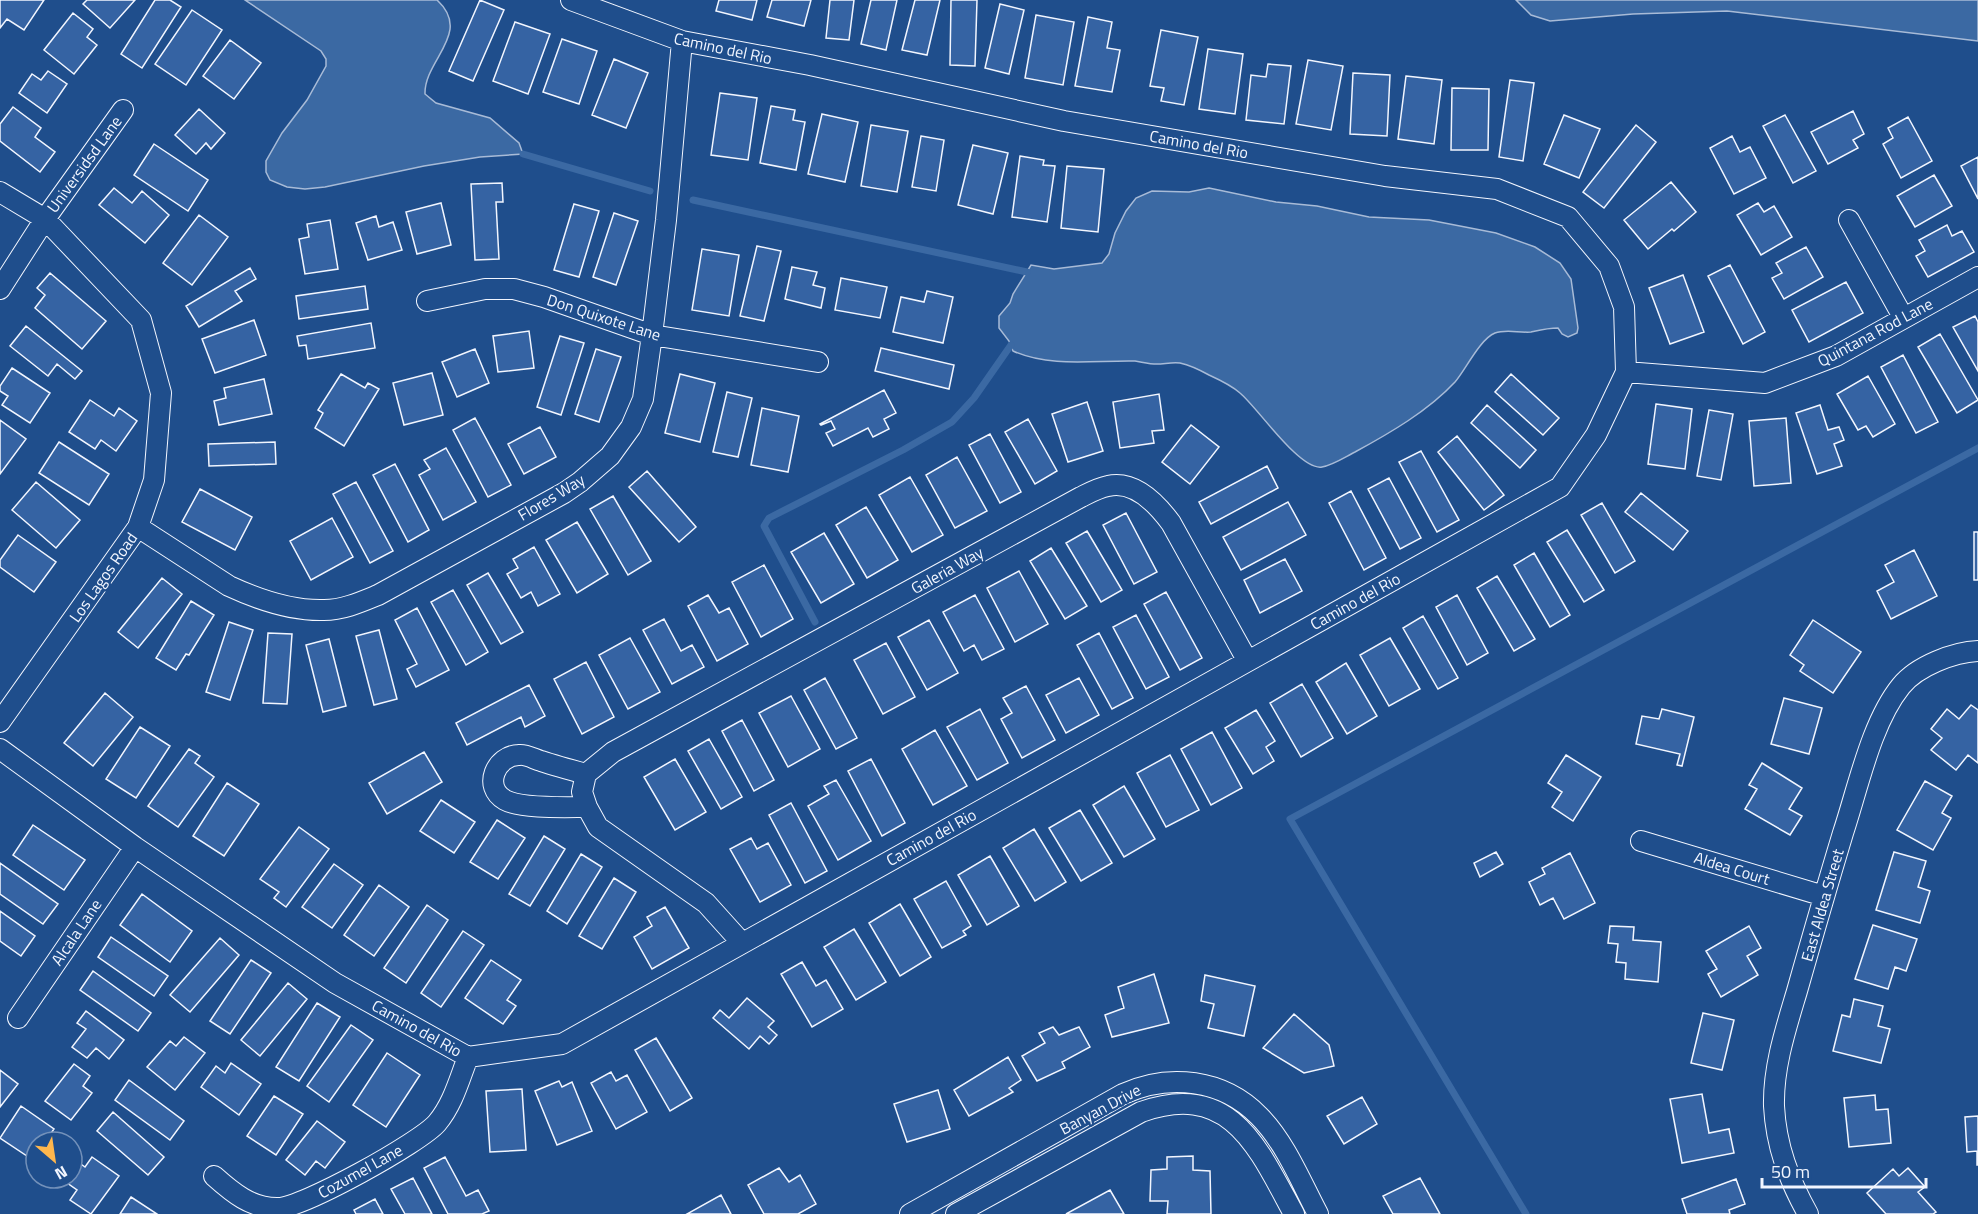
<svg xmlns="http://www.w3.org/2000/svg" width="1978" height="1214" font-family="'Titillium Web',sans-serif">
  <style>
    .water { fill: #3b69a3; stroke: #a8bbd7; stroke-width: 1.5 }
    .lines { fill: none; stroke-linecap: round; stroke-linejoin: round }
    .stream { stroke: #3b69a3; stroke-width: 7 }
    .building { fill: #3563a3; stroke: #f2f6ff; stroke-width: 1.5 }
    .minor-casing { stroke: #f2f6ff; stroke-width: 22 }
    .minor { stroke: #1f4e8c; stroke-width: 20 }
    .labels { text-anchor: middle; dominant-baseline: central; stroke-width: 4.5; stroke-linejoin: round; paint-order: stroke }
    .street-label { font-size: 16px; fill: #f2f6ff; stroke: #1f4e8c }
  </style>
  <rect width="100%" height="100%" fill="#1f4e8c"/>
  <path class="water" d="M245,0H437C473,33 424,60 425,94L436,103L490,118L519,143L523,154L480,157L424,166L325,187L305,189L287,187L270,180L266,172V161L282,133L307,100L326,66V59L321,51Z
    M1516,0H1978V41L1727,11L1633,14L1550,21L1531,15Z
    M1209,188L1276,202L1317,206L1369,217L1429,220L1496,233L1535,247L1560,263L1571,279L1578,328L1577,333L1568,337L1562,334L1558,328C1548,328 1540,330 1531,332C1519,333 1506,329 1495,333C1480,339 1466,369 1455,382C1428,411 1390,433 1355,452C1345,457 1333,465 1322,467C1300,471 1258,408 1240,393C1231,385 1220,380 1209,375C1200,370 1189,365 1180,363C1172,362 1164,364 1157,364C1149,364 1142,362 1135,361C1095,360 1051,368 1013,351L1009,341L999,328V316L1010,303L1013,294L1031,265L1054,269L1102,263L1109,254L1115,233L1126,211L1136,198L1152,191L1189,192Z"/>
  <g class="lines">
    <path class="stream" d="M523,154L650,191
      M693,200L1027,272
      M815,622L764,526L769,518L903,450L952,422L974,398L1011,345
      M1526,1214L1290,819L1978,448"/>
  </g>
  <path class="building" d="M0,0H44L24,30L7,19L0,28Z
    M87,0H135L110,28L83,4Z
    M155,0H170L181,7L142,68L121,54Z
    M480,0L504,10L473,81L449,71Z
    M719,0H757L752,20L716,11Z
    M772,0H811L804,26L767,17Z
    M830,0H854L849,40L826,38Z
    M871,0H897L886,50L861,44Z
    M915,0H940L927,55L902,50Z
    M951,0H977L975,66L950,65Z
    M1000,4L1024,10L1009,74L985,68Z
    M192,10L222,30L186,85L155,64Z
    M73,13L93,29L87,37L97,45L74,74L44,50Z
    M1036,15L1074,22L1063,85L1025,78Z
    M1088,17L1112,22L1107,48L1120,50L1112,92L1075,86Z
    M515,22L550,34L528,94L493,81Z
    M1161,30L1198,37L1184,105L1161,101L1164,88L1150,86Z
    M562,39L597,51L579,104L543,92Z
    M230,40L261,63L234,99L203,76Z
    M1208,49L1243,54L1235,114L1199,109Z
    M614,59L648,73L626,128L592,115Z
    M1308,60L1343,66L1331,130L1296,124Z
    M1268,64L1291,66L1284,124L1246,120L1251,75L1266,77Z
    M48,71L67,84L47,113L19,93L32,74L41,80Z
    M1353,73L1390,75L1387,136L1350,134Z
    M1406,76L1442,80L1434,144L1398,139Z
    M1510,80L1534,83L1523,161L1499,157Z
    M1452,88L1489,89L1488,150H1451Z
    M720,93L757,98L748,160L711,155Z
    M771,106L795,110L793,120L805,122L796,170L760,163Z
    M13,107L41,128L35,137L55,152L40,172L0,141V124Z
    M199,109L225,133L211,149L206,143L196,154L175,135Z
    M1853,111L1864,134L1853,140L1858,148L1828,164L1811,132Z
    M822,114L858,122L845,182L808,174Z
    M1564,115L1600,129L1579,178L1544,164Z
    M1785,115L1816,171L1793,183L1763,126Z
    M1908,117L1932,161L1901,178L1883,144L1893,138L1888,128Z
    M871,125L908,131L897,192L861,186Z
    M1636,125L1656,142L1604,208L1583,192Z
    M921,136L944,140L936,191L912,187Z
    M1732,136L1740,152L1750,147L1766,178L1734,194L1710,148Z
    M154,144L208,180L188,211L134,175Z
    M973,145L1008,153L993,214L958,205Z
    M1020,156L1044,160L1043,165L1055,166L1047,222L1012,217Z
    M1978,157V199L1961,166Z
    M1067,166L1104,169L1098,232L1061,228Z
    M1934,175L1952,206L1915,227L1897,196Z
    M1671,182L1696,212L1674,231L1672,229L1648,249L1624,220Z
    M502,183L503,202H496L499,259L475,260L471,184Z
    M114,188L132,203L142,191L169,215L145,243L99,205Z
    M441,203L451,245L417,254L406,212Z
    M1758,203L1764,212L1774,206L1792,237L1761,255L1737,215Z
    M574,204L599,211L579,277L554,270Z
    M614,213L638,221L616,285L593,277Z
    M199,215L228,237L192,285L163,263Z
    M376,216L379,227L393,222L402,250L368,260L356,223Z
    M330,220L338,269L305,274L299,239L309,237L307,224Z
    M1947,225L1952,236L1962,231L1974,252L1928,277L1916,256L1925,251L1919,240Z
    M757,246L781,251L764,321L740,316Z
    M1806,247L1823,277L1784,299L1772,278L1782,273L1776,263Z
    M702,249L739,255L729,316L692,310Z
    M1730,265L1765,332L1743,344L1708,276Z
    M792,267L817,272L813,285L825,288L821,308L785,299Z
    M250,268L256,279L235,291L242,301L199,327L186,306Z
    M50,273L106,321L82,349L35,308L45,295L37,288Z
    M1683,275L1704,332L1670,344L1649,288Z
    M841,278L887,287L880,318L835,310Z
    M1846,282L1863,313L1809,342L1792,310Z
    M365,286L368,309L299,319L296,296Z
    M927,291L953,297L943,343L893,332L901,297L924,302Z
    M1975,316L1978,322V371L1953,327Z
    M254,320L266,355L215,373L202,339Z
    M371,323L375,348L308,359L306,345L299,346L297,336Z
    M26,326L82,371L75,379L57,364L48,376L10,346Z
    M529,331L534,368L498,372L493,336Z
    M1940,334L1978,400L1957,413L1918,347Z
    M560,336L584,343L561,415L537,407Z
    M881,348L954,365L949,389L875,371Z
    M475,349L489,383L457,397L442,362Z
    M596,349L621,357L599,422L575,414Z
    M1903,355L1938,422L1916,433L1881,367Z
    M12,368L50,393L30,423L2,405L8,396L0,391V386Z
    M432,373L443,415L404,425L393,383Z
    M341,374L365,388L368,383L379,389L344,446L315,428L323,413L318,410Z
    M680,374L715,383L700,442L665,433Z
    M1511,374L1559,418L1543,435L1495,392Z
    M1868,376L1895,424L1873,437L1866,426L1858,430L1837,394Z
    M264,379L272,414L219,425L214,401L226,398L224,388Z
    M884,390L896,413L884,419L889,429L873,437L868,428L833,446L826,433L835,429L831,421L821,425L820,424Z
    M727,392L752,398L738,457L713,452Z
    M1159,394L1164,430L1152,431L1154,443L1120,448L1113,402Z
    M90,400L114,416L119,408L137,421L116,451L101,440L95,449L69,432Z
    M1087,402L1103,451L1068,462L1052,414Z
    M1656,404L1692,409L1685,469L1648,464Z
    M1487,405L1536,450L1520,468L1471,423Z
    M1820,405L1828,430L1839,427L1844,440L1834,444L1842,466L1817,474L1796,413Z
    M762,408L799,416L788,472L751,465Z
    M1709,410L1733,414L1721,480L1697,476Z
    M475,418L511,485L488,497L453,430Z
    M1786,418L1791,483L1754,486L1749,421Z
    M1028,419L1057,471L1035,484L1005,432Z
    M0,420L26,439L0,474Z
    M1191,425L1219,447L1190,484L1162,462Z
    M540,427L556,457L524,474L508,444Z
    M990,434L1021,492L1000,503L969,445Z
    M1457,436L1504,495L1484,510L1438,452Z
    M59,442L109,474L89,505L39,473Z
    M275,442L276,464L209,466L208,444Z
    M446,448L476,502L443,520L419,475L430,469L424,460Z
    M1421,451L1459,520L1437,532L1399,462Z
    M957,457L987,511L955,528L926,475Z
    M395,464L429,530L408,542L373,475Z
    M1267,466L1278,488L1211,524L1199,502Z
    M647,471L696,527L679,542L629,487Z
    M910,477L943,535L912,552L879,495Z
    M1389,478L1421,538L1400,549L1368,489Z
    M36,482L80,520L56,548L12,510Z
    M356,482L393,551L370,563L333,494Z
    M200,489L252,517L235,550L182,522Z
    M1351,491L1386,558L1364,570L1329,503Z
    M1641,493L1688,531L1673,550L1625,512Z
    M613,496L651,561L628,575L590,509Z
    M1288,502L1306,535L1241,570L1223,537Z
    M1602,503L1635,561L1615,573L1581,515Z
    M866,507L898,560L867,578L836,525Z
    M1126,513L1157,572L1134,584L1103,525Z
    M332,518L353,557L311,580L290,541Z
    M577,522L608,574L577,593L546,540Z
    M1567,530L1604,590L1584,602L1547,542Z
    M1087,531L1122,590L1101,602L1066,543Z
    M1974,532H1978V580H1974Z
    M824,533L854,584L821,603L791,552Z
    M18,535L56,562L34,592L0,567V560Z
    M534,547L560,594L538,606L531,592L521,598L507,574L518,568L513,559Z
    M1051,548L1087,606L1065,619L1030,561Z
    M1914,550L1937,596L1891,619L1877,591L1894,582L1885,565Z
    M1534,553L1570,615L1550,627L1514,565Z
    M1285,559L1302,591L1260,613L1244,580Z
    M764,565L793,619L761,637L732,582Z
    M1019,571L1048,624L1015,642L987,588Z
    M488,573L523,632L501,644L467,585Z
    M1497,576L1535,639L1514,651L1477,588Z
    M162,578L182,594L138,648L118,632Z
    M453,590L488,652L466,665L431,602Z
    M1166,592L1202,658L1180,670L1144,604Z
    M708,595L719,613L729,608L748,644L717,661L688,606Z
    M975,595L1004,649L982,660L974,645L964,651L943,612Z
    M1457,595L1488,653L1467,665L1436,607Z
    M191,601L214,615L189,655L186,654L176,670L156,658Z
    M417,608L449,670L416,687L407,669L417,664L395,620Z
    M1136,615L1169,677L1146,689L1113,627Z
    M1423,616L1458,678L1438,689L1403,628Z
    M664,619L681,651L692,645L704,667L672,684L643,630Z
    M929,620L958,673L927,690L898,637Z
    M1813,620L1861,652L1833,693L1800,671L1804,665L1790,655Z
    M229,622L253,630L230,700L206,692Z
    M379,630L397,699L374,705L356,636Z
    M268,633L292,634L287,704L263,703Z
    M1099,633L1133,698L1112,709L1077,645Z
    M630,638L660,692L628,709L599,655Z
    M1390,638L1420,689L1389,706L1360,655Z
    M329,639L346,706L323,712L306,645Z
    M886,643L915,697L883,714L854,660Z
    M586,662L614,717L582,734L554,679Z
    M1346,663L1377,716L1347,734L1316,682Z
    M825,678L857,738L836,749L804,690Z
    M1079,678L1099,715L1066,733L1046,695Z
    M1302,684L1333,738L1301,757L1270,703Z
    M529,685L545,716L525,727L521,717L467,745L456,723Z
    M1026,686L1055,740L1022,758L1001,719L1012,713L1003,698Z
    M105,693L133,717L93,766L64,743Z
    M791,696L820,749L788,767L759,713Z
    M1784,698L1822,708L1809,754L1771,744Z
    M1971,705L1978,710V763L1968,755L1956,770L1931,750L1942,738L1931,729L1947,709L1959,719Z
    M980,709L1008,763L977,780L947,727Z
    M1662,709L1694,717L1682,766L1677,765L1680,754L1636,744L1642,716L1659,719Z
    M1256,710L1275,741L1266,747L1274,761L1253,774L1225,728Z
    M742,720L774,780L754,791L722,731Z
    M140,727L170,746L136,798L106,779Z
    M935,730L967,786L933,805L902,749Z
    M1212,732L1242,788L1211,805L1181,749Z
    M709,739L742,797L721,809L688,751Z
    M189,749L200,756L195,763L214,777L178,827L148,806Z
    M424,752L442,782L387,814L369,783Z
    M1170,755L1199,810L1166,827L1137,773Z
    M1566,755L1601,777L1573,821L1552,807L1562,792L1548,783Z
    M675,759L706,812L675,830L644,777Z
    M871,759L905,823L882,836L848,771Z
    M1762,763L1802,788L1789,809L1802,816L1790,835L1745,809L1757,789L1749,785Z
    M836,780L871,841L838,860L808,806L829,794L824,786Z
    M1925,781L1952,796L1942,813L1951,818L1933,850L1897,830Z
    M227,783L259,804L224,856L193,836Z
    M1124,786L1155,839L1124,857L1093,805Z
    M441,800L475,822L454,853L420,831Z
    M791,803L827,871L805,883L769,815Z
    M1080,810L1112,863L1081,881L1049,828Z
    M497,820L525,838L498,879L470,862Z
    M33,825L85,860L64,890L13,855Z
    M299,827L329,849L286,907L274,898L279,892L260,879Z
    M1034,829L1066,882L1035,901L1003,848Z
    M544,836L565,849L530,906L509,894Z
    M751,838L757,849L768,843L791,885L760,902L730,849Z
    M1496,852L1503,864L1480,877L1474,863Z
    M1894,852L1926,861L1918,887L1930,891L1920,923L1876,910Z
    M1570,853L1595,903L1564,919L1553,898L1540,905L1529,882L1545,874L1542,868Z
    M581,854L602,867L567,924L547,911Z
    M990,856L1019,906L987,925L958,875Z
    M0,863L58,904L43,924L0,894Z
    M334,864L363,885L332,928L302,907Z
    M614,878L636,892L602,949L579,936Z
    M946,881L971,926L963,931L966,935L942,948L914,899Z
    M379,885L409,907L374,956L344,935Z
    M142,894L192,931L170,962L120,925Z
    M900,904L931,957L900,976L869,923Z
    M427,905L448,920L406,983L384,968Z
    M665,907L689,948L652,969L634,937L652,926L647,917Z
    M0,911L35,936L21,956L0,941Z
    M1873,925L1917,939L1906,971L1895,967L1888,989L1855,979Z
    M1610,926L1634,927L1633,940L1661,942L1658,982L1625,979L1626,963L1616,962L1618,944L1608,943Z
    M1749,926L1761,948L1747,956L1758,975L1721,997L1708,974L1717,969L1706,951Z
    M854,929L886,982L856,1000L824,947Z
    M463,931L484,945L441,1007L421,993Z
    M111,937L168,976L154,996L98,957Z
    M220,938L239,955L190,1012L170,995Z
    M251,960L271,973L230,1034L210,1021Z
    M491,960L521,980L507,1000L516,1006L503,1024L465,998Z
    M802,962L816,986L826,980L843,1009L812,1027L781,974Z
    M93,971L151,1013L138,1031L80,990Z
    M1154,974L1169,1023L1112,1037L1105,1015L1124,1008L1118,987Z
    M1205,975L1255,986L1244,1036L1208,1028L1214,1004L1201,1001Z
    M288,983L307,999L260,1056L241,1040Z
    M747,998L774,1021L768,1027L777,1035L769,1044L760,1036L749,1049L713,1018L720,1010L729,1018Z
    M1854,999L1883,1006L1878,1026L1890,1029L1881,1063L1833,1051L1842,1015L1850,1017Z
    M317,1003L340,1017L299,1081L276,1067Z
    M86,1011L124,1040L109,1059L96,1048L87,1058L72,1047L86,1029L77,1023Z
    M1703,1013L1734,1020L1722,1070L1691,1063Z
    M1294,1014L1329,1045L1334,1066L1304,1073L1263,1048Z
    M351,1025L373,1040L329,1102L307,1086Z
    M1053,1027L1059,1035L1079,1027L1090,1047L1062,1062L1065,1068L1037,1081L1022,1056L1045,1043L1039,1033Z
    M184,1037L205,1053L175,1090L147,1067L170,1041L176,1046Z
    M656,1038L692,1098L670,1111L635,1050Z
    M387,1053L420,1075L386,1127L353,1105Z
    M1008,1057L1021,1080L1009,1088L1013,1092L969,1116L954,1090Z
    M231,1063L261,1084L239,1115L201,1087L216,1066L225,1073Z
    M74,1064L90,1076L83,1086L92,1093L71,1120L45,1101Z
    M0,1070L18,1084L0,1107Z
    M611,1072L616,1081L627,1075L647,1112L616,1129L591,1083Z
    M129,1080L184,1121L170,1140L115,1100Z
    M559,1081L562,1087L572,1082L592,1131L557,1145L535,1091Z
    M522,1089L526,1150L490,1152L486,1091Z
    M938,1090L950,1129L907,1142L894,1104Z
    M1702,1094L1709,1133L1729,1129L1734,1153L1682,1163L1670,1099Z
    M1875,1095L1876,1110L1888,1109L1891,1143L1849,1147L1844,1098Z
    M274,1096L303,1114L276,1155L247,1136Z
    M1362,1097L1377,1124L1344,1144L1327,1116Z
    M21,1106L54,1129L45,1142H36V1155L33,1160L0,1138Z
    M113,1112L164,1157L148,1175L97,1131Z
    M1978,1116V1165H1977V1151L1967,1152L1965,1117Z
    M317,1121L345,1142L325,1168L316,1161L305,1175L286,1160Z
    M1193,1156V1170L1210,1171L1211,1214H1167L1168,1201H1150L1151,1170L1167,1169V1157Z
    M92,1157L119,1176L91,1214L70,1200L77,1190L60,1178H72L74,1159L85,1167Z
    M445,1157L466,1196L478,1190L489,1211L482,1214H448L424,1168Z
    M779,1168L789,1182L800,1175L816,1204L798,1214H764L748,1185Z
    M1908,1168L1925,1187L1918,1192L1936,1212L1933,1214H1886L1867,1193L1893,1169L1899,1176Z
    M413,1178L432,1214H405L391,1189Z
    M1420,1178L1440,1214H1393L1383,1196Z
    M1736,1179L1745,1204L1729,1210L1730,1214H1687L1682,1199Z
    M1110,1190L1124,1214H1066Z
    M721,1195L731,1214H687Z
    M131,1197L157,1214H120Z
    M375,1199L383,1214H356L354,1210Z"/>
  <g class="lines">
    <g class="minor-casing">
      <path id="minor" d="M0,192L45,219L141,320L161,393L154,480L138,527L0,722
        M1849,220L1903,317
        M0,289L45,219L123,110
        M427,301L485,289H514L544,297L652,335L818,362
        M1626,372L1765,383L1836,356L1978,277
        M138,527L229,586C257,599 293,611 324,610C343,610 361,602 378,595L564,493L580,482L610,456L631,427L643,399L652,335L666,220L682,41
        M0,749L135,847L335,983L468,1057L562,1044L1560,487L1596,435L1626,372L1624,307L1609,266L1568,217L1497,189L1385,176L1064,121L810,65L682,41L571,0
        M586,774C571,770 556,766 541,761C534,759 526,754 519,755C496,755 482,787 505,800C521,809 567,807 587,807
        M1641,841L1824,896
        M742,943L706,903L598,827L587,807L582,792L586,774L613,752L1081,497C1089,493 1098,488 1108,486C1134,480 1157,504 1171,523L1247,660
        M18,1018L135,847
        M214,1176C233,1193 251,1208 277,1208C301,1209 421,1142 437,1123C453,1104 459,1080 468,1057
        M910,1214L1123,1094C1169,1073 1223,1079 1259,1116C1285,1142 1301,1182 1318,1214
        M956,1214L1141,1112C1231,1080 1258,1148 1294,1214
        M1808,1214C1789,1180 1776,1146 1774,1106C1773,1067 1786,1028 1797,991C1812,938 1827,886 1843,833C1858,788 1871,723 1901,686C1917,666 1954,652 1978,651"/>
    </g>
    <use href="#minor" class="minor"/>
  </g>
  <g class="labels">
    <g class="street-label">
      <text transform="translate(723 48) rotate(12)">Camino del Rio</text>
      <text transform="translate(1199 144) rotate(10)">Camino del Rio</text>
      <text transform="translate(84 164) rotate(-54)">Universidsd Lane</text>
      <text transform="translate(604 317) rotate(18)">Don Quixote Lane</text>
      <text transform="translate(1875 332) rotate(-28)">Quintana Rod Lane</text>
      <text transform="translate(551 497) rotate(-31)">Flores Way</text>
      <text transform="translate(947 570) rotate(-29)">Galeria Way</text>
      <text transform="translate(103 577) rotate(-55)">Los Lagos Road</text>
      <text transform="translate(1355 601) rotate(-29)">Camino del Rio</text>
      <text transform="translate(931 837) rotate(-29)">Camino del Rio</text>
      <text transform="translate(1732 868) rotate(17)">Aldea Court</text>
      <text transform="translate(1822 905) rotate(-74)">East Aldea Street</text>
      <text transform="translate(76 932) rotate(-56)">Alcala Lane</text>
      <text transform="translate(417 1028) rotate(29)">Camino del Rio</text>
      <text transform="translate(1100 1109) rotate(-28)">Banyan Drive</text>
      <text transform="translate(360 1171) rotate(-29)">Cozumel Lane</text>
    </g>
  </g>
  <g transform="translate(54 1160) rotate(151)"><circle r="28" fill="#1f4e8c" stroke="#7391ba" stroke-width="1.5"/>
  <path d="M0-4.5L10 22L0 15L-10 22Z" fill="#ffb74d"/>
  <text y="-9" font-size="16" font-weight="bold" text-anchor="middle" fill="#f2f6ff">N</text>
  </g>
  <path d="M1762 1178v9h164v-9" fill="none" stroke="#f2f6ff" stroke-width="3"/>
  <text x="1771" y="1178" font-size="18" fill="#f2f6ff" stroke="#1f4e8c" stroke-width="4.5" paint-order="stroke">50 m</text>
</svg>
